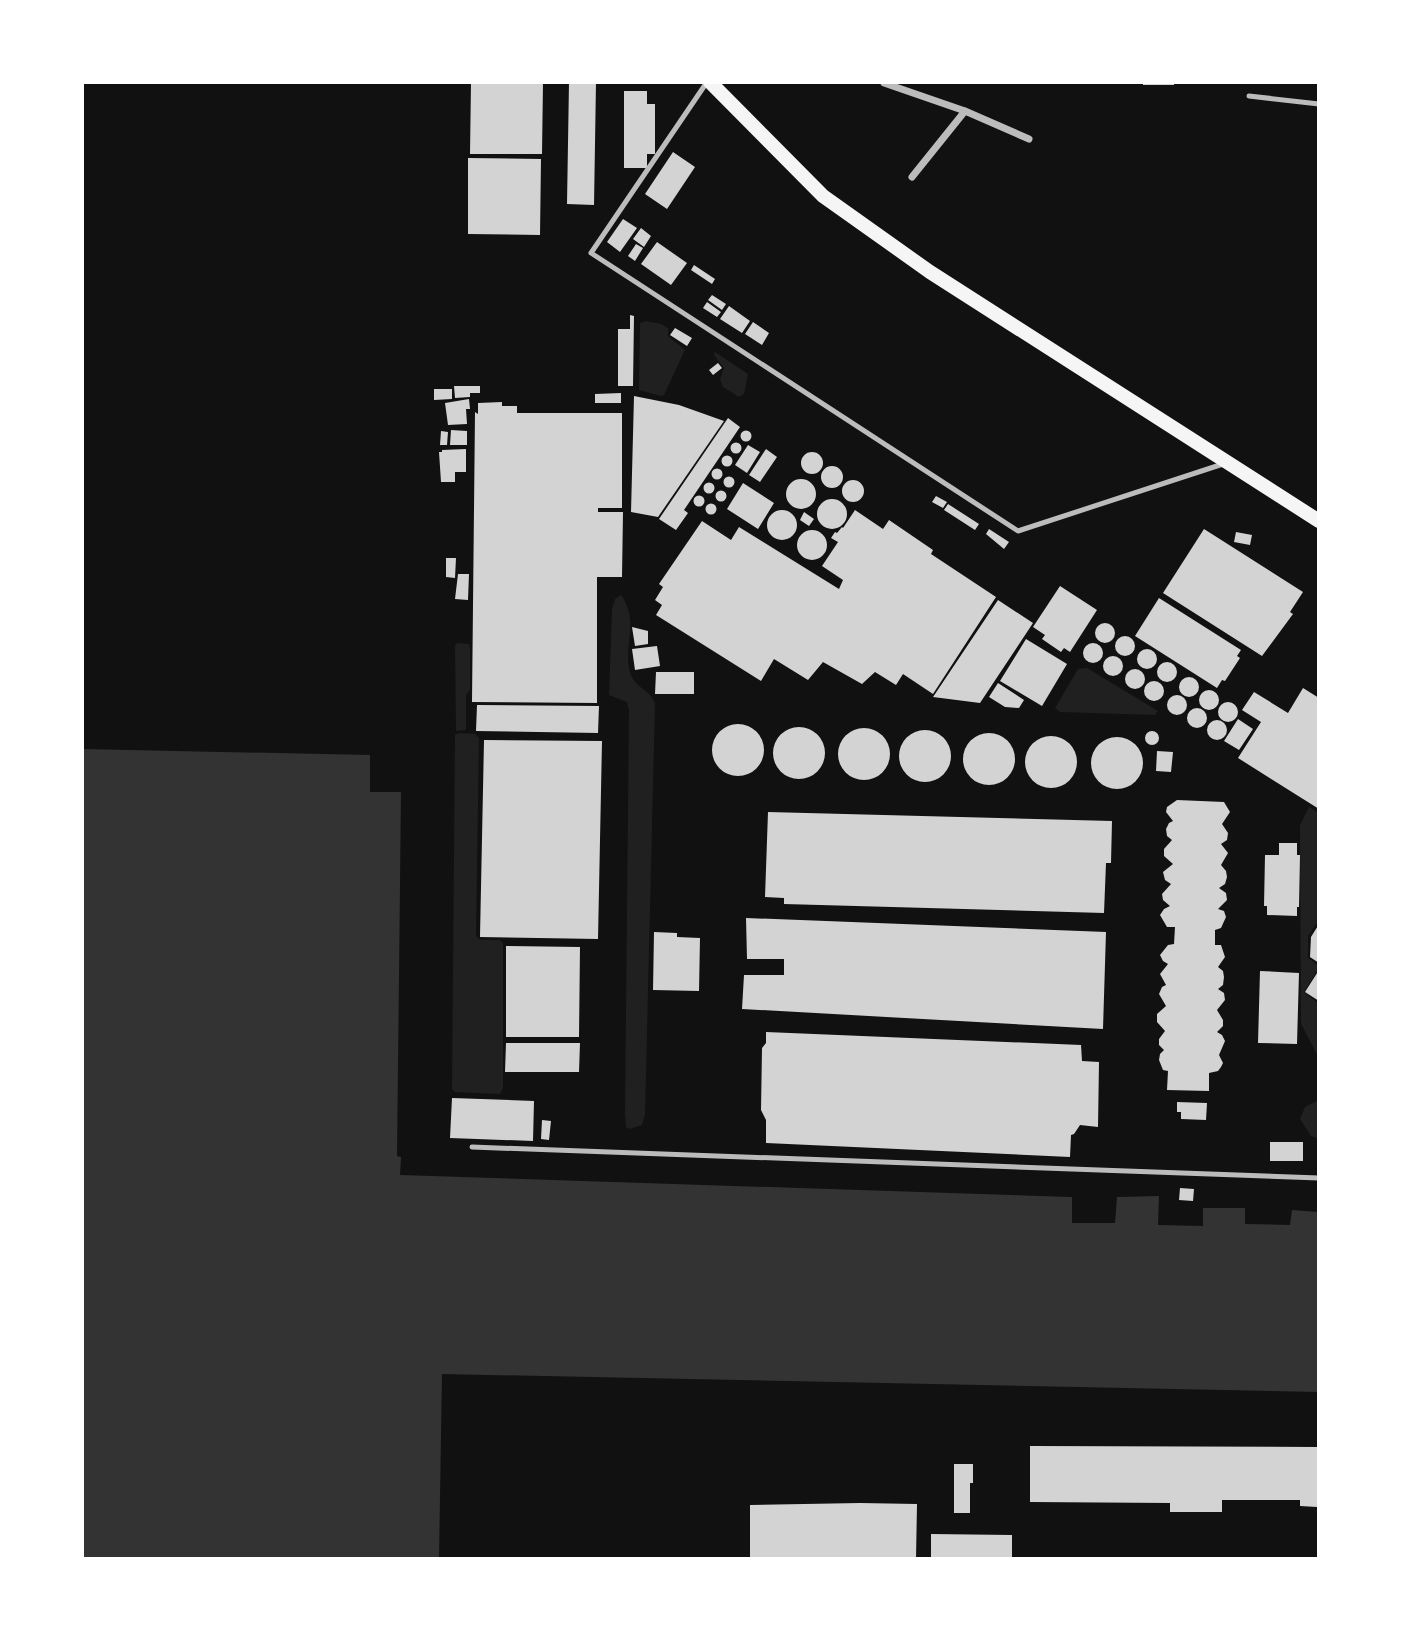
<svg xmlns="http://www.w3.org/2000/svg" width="1401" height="1641" font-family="Ubuntu,sans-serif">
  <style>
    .green { fill: #202020 }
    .water { fill: #333 }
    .building { fill: #d3d3d3 }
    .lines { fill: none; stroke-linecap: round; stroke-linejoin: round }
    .service { stroke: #bcbcbc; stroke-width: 5 }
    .minor { stroke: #bcbcbc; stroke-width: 7 }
    .secondary { stroke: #f5f5f5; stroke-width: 14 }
  </style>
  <rect width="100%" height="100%" fill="#111"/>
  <path class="green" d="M646,321L661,324L668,328V336L685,350L664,395L661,396L639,390L640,323Z
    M715,352L748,374L744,394L739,397L723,387L720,379L724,368L714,355Z
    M621,595C641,623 621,647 631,675C636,688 650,690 655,703L645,1115L642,1125L629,1129L626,1127L625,1113L629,710L627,702L609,695L612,609L615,599Z
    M457,643L469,644L470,649V690L466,695V730L456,731L455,646Z
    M1087,668L1158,711L1155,715L1060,712L1055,708L1078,669Z
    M458,733L475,734L479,738L476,936L480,940H500L503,943V1088L500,1094L455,1092L452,1089L455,735Z
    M1309,807L1319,813V920L1308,936V958L1319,966V968L1304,992L1319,1004V1058L1301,1024L1300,825Z
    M1319,1100V1139L1311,1136L1300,1119L1305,1107Z"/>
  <path class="water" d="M82,749L370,755V792H401L397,1156L401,1157L400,1175L1072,1197V1223H1115L1117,1197L1159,1196L1158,1225L1203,1226V1208H1245V1224L1290,1225L1292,1210L1319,1212V1392L442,1374L439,1559H82Z"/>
  <path class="building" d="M471,82H543L542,154H470Z
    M569,82H596L594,205L567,204Z
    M1143,82H1174V85H1143Z
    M624,91H647V104H655V154H647V168H624Z
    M673,152L695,167L667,209L645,194Z
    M468,158L541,159L540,235L468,234Z
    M623,219L637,228L620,252L607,242Z
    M641,228L651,236L644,247L633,239Z
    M657,242L687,263L671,285L641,264Z
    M636,244L643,248L635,261L628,256Z
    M694,265L715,279L712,284L691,270Z
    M712,295L726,304L722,310L708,300Z
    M707,302L721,312L717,317L703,308Z
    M729,306L750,321L742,333L720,319Z
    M630,315L634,316L633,386H618V329H630Z
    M753,322L769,333L762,345L745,334Z
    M675,328L692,338L687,346L670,335Z
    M718,363L722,368L713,375L709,370Z
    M454,386H480V393H470V397L455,398Z
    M434,389H452V399L434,400Z
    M621,393V403H595V394Z
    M634,396L679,405L724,421L658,517L631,512Z
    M469,399L470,409H466L467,424L448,425L445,403Z
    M502,402V406H517V413H622V508H598V512H623L622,577H597V703L472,702L475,412L478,414V403Z
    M728,418L740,427L684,510L688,513L676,530L659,519Z
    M451,430L467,431V445H450Z
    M740.5 436a5.5 5.5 0 1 1 11 0a5.5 5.5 0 1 1-11 0Z
    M441,431L448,432L447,445H440Z
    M730.5 448a5.5 5.5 0 1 1 11 0a5.5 5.5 0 1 1-11 0Z
    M748,445L760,452L747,473L735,465Z
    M466,449V472H455V482H441L439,452H442V450Z
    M766,449L777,457L760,482L749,475Z
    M801 463a11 11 0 1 1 22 0a11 11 0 1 1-22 0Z
    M721.5 461a5.5 5.5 0 1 1 11 0a5.5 5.5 0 1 1-11 0Z
    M821 477a11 11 0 1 1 22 0a11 11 0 1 1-22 0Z
    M711.5 474a5.5 5.5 0 1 1 11 0a5.5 5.5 0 1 1-11 0Z
    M723.5 482a5.5 5.5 0 1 1 11 0a5.5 5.5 0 1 1-11 0Z
    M786 494a15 15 0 1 1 30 0a15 15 0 1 1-30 0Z
    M842 491a11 11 0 1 1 22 0a11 11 0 1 1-22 0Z
    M703.5 488a5.5 5.5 0 1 1 11 0a5.5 5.5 0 1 1-11 0Z
    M743,483L774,503L758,529L727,509Z
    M715.5 496a5.5 5.5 0 1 1 11 0a5.5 5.5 0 1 1-11 0Z
    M693.5 501a5.5 5.5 0 1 1 11 0a5.5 5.5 0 1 1-11 0Z
    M936,496L947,502L943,508L932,502Z
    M817 514a15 15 0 1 1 30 0a15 15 0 1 1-30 0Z
    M705.5 509a5.5 5.5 0 1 1 11 0a5.5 5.5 0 1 1-11 0Z
    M948,504L979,524L975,530L944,510Z
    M767 525a15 15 0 1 1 30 0a15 15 0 1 1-30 0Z
    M855,510L883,529L889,520L933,550L931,554L996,597L933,694L903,674L896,685L875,672L862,684L823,662L808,680L774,659L761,681L656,615L662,605L655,600L663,587L659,584L702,521L731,540L739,527L839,589L843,580L822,566L838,542L831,538L835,532L837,533L842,527L843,528Z
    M804,512L814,519L809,526L800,520Z
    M989,529L1009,542L1004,549L986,534Z
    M1204,529L1303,592L1290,612L1293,614L1262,656L1163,593Z
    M797 545a15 15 0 1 1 30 0a15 15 0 1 1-30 0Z
    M1236,532L1252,535L1250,545L1234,542Z
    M446,558H456L455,578L446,577Z
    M458,574H469L468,600L455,599Z
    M1060,586L1097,610L1070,652L1064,648L1061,652L1042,639L1045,635L1033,627Z
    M1159,598L1241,650L1237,656L1240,658L1225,681L1222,680L1217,688L1135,636Z
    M998,600L1033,623L980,703L933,697Z
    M1095 633a10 10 0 1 1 20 0a10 10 0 1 1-20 0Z
    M632,627L648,631V644L635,646Z
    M1115 646a10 10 0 1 1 20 0a10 10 0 1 1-20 0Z
    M1026,639L1067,664L1042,706L1000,681Z
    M1083 653a10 10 0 1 1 20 0a10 10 0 1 1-20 0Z
    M657,646L660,666L635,670L632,649Z
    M1137 659a10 10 0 1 1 20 0a10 10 0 1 1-20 0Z
    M1103 666a10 10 0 1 1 20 0a10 10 0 1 1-20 0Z
    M1157 672a10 10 0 1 1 20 0a10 10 0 1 1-20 0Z
    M1125 679a10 10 0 1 1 20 0a10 10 0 1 1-20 0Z
    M656,672H694V694H655Z
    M1179 687a10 10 0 1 1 20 0a10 10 0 1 1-20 0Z
    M1144 691a10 10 0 1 1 20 0a10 10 0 1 1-20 0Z
    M998,683L1024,700L1019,708L1005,707L989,697Z
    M1303,688L1319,698V809L1238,758L1261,722L1242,710L1254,692L1288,713Z
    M1199 700a10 10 0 1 1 20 0a10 10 0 1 1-20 0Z
    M1167 705a10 10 0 1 1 20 0a10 10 0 1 1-20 0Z
    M1218 712a10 10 0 1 1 20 0a10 10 0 1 1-20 0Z
    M477,705L599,706L598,733L476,731Z
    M1187 718a10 10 0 1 1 20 0a10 10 0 1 1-20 0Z
    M1238,719L1253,729L1239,750L1224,741Z
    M1207 730a10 10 0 1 1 20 0a10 10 0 1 1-20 0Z
    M712 750a26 26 0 1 1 52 0a26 26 0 1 1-52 0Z
    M773 753a26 26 0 1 1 52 0a26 26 0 1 1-52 0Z
    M838 754a26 26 0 1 1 52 0a26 26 0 1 1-52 0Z
    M899 756a26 26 0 1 1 52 0a26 26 0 1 1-52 0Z
    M1145 738a7 7 0 1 1 14 0a7 7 0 1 1-14 0Z
    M963 759a26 26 0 1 1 52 0a26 26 0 1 1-52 0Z
    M1025 762a26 26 0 1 1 52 0a26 26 0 1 1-52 0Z
    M1091 763a26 26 0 1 1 52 0a26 26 0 1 1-52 0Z
    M484,740L602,741L598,939L480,937Z
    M1157,751L1173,752L1171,772L1156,771Z
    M1177,800L1224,802L1230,812L1222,824L1228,833L1227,840L1221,844L1228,853L1221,865L1226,871L1227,877L1225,884L1219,888L1226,893L1227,900L1218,909L1224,911L1226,917L1221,928L1215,930V945H1221L1225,957L1218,967L1223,971L1224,977L1223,985L1218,989L1224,993L1225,1000L1217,1010L1223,1020V1026L1217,1032L1222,1035L1225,1041L1219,1055L1223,1063L1221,1067L1218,1071L1209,1073V1091L1167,1090L1168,1071L1163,1070L1159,1060L1160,1054L1164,1050L1159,1045V1039L1165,1031L1157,1022V1014L1166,1006L1159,994L1162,987L1166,985L1160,974L1168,964L1163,961L1160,955L1168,945L1174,944L1175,927H1167L1160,915L1164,909L1170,906L1163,900L1162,894L1171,884L1165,880L1163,872L1173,864L1164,856V849L1172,840L1167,836L1166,829L1169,823L1173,821L1166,812L1167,807Z
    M768,812L1112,821L1111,863H1106L1104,913L784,904V898L765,897Z
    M1279,843H1297V855H1300L1299,907H1297V916L1267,915V906H1264L1265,855H1279Z
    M746,918L1106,932L1103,1029L742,1009L744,975H784V959H747Z
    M1319,924V963L1310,957L1311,937Z
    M654,932L677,933V937L700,938L699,991L653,990Z
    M506,946L580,947L579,1037H506Z
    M1319,970V1001L1305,992Z
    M1260,971L1299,973L1297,1044L1258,1043Z
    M766,1032L1081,1045L1082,1061L1099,1062L1098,1127L1080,1125L1074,1134L1071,1135L1070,1157L766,1143V1120L761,1110L762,1048L766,1043Z
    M506,1043H580L579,1072H505Z
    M452,1098L534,1101L533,1141L450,1138Z
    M1177,1102L1207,1103L1206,1120L1181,1119V1112H1177Z
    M542,1120L551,1121L549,1140L541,1139Z
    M1270,1142H1303V1161H1270Z
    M1180,1188L1194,1189L1193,1201L1179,1200Z
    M1030,1446L1319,1447V1498H1317V1507L1300,1506V1500H1222V1512H1170V1503L1030,1502Z
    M954,1464H973V1483H970V1513H954Z
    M860,1503L917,1504L916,1559H750V1505Z
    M931,1534L1012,1535V1559H931Z"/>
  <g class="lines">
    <path class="service" d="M707,82L591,253L1018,531L1223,464
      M1249,96L1319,104
      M472,1147L1319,1178"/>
    <path class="minor" d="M884,83L965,111L1029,139
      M912,177L965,111"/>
    <path class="secondary" d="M710,82L823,196L930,272L1319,521"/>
  </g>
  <rect width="1401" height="1641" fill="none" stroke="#ffffff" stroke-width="168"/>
</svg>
